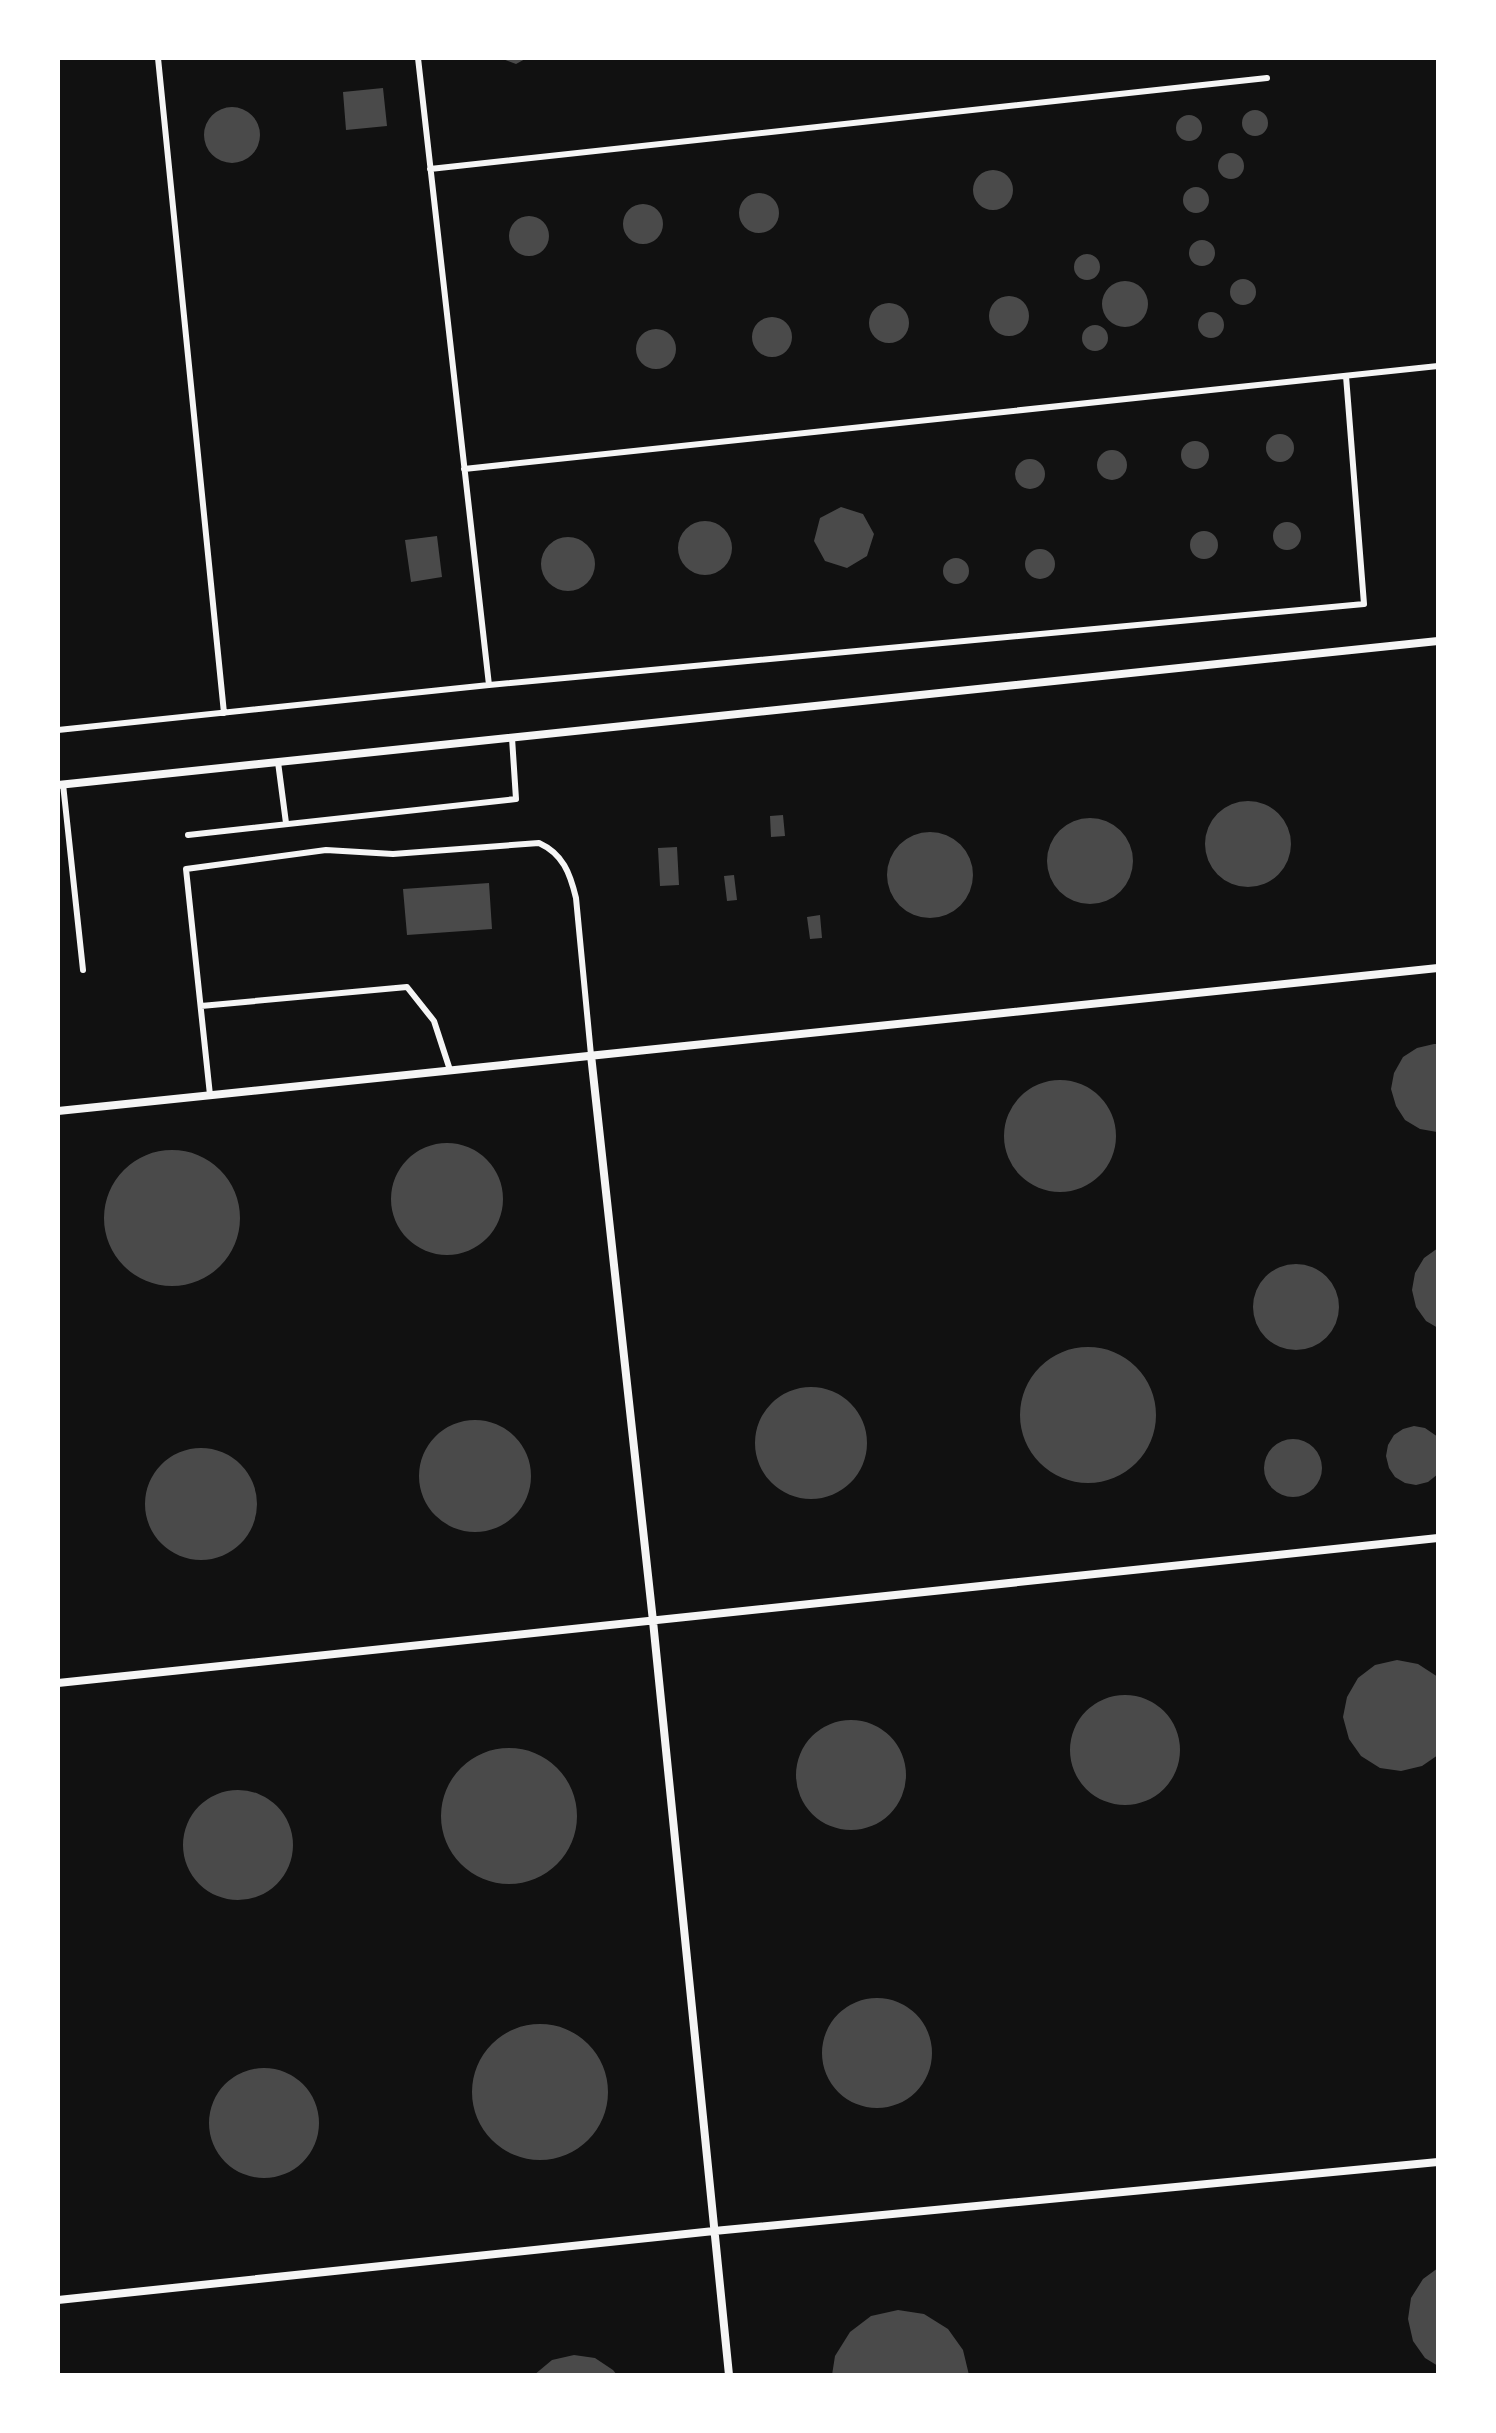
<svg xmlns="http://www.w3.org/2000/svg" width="1496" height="2433" font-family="'Sofia Sans Condensed',sans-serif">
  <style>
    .building { fill: #4a4a4a }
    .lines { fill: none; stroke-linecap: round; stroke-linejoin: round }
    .service { stroke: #f5f5f5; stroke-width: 6 }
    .minor { stroke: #f5f5f5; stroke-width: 8 }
  </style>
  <rect width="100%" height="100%" fill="#111"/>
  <path class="building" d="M500,58H527L516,64Z
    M383,88L387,126L346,130L343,92Z
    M204 135a28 28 0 1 1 56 0a28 28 0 1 1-56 0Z
    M1242 123a13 13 0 1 1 26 0a13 13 0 1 1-26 0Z
    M1176 128a13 13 0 1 1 26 0a13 13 0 1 1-26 0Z
    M1218 166a13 13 0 1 1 26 0a13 13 0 1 1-26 0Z
    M973 190a20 20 0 1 1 40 0a20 20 0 1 1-40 0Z
    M1183 200a13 13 0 1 1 26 0a13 13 0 1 1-26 0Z
    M739 213a20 20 0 1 1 40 0a20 20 0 1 1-40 0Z
    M623 224a20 20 0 1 1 40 0a20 20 0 1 1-40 0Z
    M509 236a20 20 0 1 1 40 0a20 20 0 1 1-40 0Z
    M1189 253a13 13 0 1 1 26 0a13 13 0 1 1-26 0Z
    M1074 267a13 13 0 1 1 26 0a13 13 0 1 1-26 0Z
    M1230 292a13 13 0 1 1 26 0a13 13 0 1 1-26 0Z
    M1102 304a23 23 0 1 1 46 0a23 23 0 1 1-46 0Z
    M989 316a20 20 0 1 1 40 0a20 20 0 1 1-40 0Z
    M869 323a20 20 0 1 1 40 0a20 20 0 1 1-40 0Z
    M1198 325a13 13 0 1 1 26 0a13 13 0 1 1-26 0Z
    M752 337a20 20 0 1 1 40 0a20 20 0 1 1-40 0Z
    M1082 338a13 13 0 1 1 26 0a13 13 0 1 1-26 0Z
    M636 349a20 20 0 1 1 40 0a20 20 0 1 1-40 0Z
    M1266 448a14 14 0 1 1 28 0a14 14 0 1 1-28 0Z
    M1181 455a14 14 0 1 1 28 0a14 14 0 1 1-28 0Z
    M1097 465a15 15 0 1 1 30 0a15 15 0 1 1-30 0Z
    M1015 474a15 15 0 1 1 30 0a15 15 0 1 1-30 0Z
    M841,507L863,514L874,534L867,556L847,568L825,561L814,541L820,518Z
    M678 548a27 27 0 1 1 54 0a27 27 0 1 1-54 0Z
    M1273 536a14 14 0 1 1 28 0a14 14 0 1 1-28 0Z
    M1190 545a14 14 0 1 1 28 0a14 14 0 1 1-28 0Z
    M437,536L442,577L411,582L405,540Z
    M541 564a27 27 0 1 1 54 0a27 27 0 1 1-54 0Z
    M1025 564a15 15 0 1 1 30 0a15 15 0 1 1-30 0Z
    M943 571a13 13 0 1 1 26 0a13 13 0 1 1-26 0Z
    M1205 844a43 43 0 1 1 86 0a43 43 0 1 1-86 0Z
    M783,815L785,836L771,837L770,816Z
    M1047 861a43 43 0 1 1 86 0a43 43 0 1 1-86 0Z
    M887 875a43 43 0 1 1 86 0a43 43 0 1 1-86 0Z
    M677,847L679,885L660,886L658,848Z
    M734,875L737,900L727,901L724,876Z
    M489,883L492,929L407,935L403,889Z
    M820,915L822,938L810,939L807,917Z
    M1434,1044H1438L1437,1132L1420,1129L1405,1120L1396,1106L1391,1089L1394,1073L1403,1057L1417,1048Z
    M1004 1136a56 56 0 1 1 112 0a56 56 0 1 1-112 0Z
    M391 1199a56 56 0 1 1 112 0a56 56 0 1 1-112 0Z
    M104 1218a68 68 0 1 1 136 0a68 68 0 1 1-136 0Z
    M1438,1248V1328L1426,1321L1416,1307L1412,1290L1415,1273L1424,1258Z
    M1253 1307a43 43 0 1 1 86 0a43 43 0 1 1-86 0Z
    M1020 1415a68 68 0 1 1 136 0a68 68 0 1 1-136 0Z
    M755 1443a56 56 0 1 1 112 0a56 56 0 1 1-112 0Z
    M419 1476a56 56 0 1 1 112 0a56 56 0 1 1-112 0Z
    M1414,1426L1425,1428L1438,1437V1474L1428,1482L1416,1485L1405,1483L1395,1477L1389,1468L1386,1456L1388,1445L1394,1435L1403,1429Z
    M1264 1468a29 29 0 1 1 58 0a29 29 0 1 1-58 0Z
    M145 1504a56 56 0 1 1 112 0a56 56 0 1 1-112 0Z
    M1397,1660L1418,1664L1438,1677V1755L1422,1766L1401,1771L1380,1768L1361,1756L1349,1739L1343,1717L1347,1697L1358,1678L1375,1665Z
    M1070 1750a55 55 0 1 1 110 0a55 55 0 1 1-110 0Z
    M796 1775a55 55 0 1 1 110 0a55 55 0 1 1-110 0Z
    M441 1816a68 68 0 1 1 136 0a68 68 0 1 1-136 0Z
    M183 1845a55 55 0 1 1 110 0a55 55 0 1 1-110 0Z
    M822 2053a55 55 0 1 1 110 0a55 55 0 1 1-110 0Z
    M472 2092a68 68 0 1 1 136 0a68 68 0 1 1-136 0Z
    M209 2123a55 55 0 1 1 110 0a55 55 0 1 1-110 0Z
    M1438,2268V2366L1425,2358L1413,2341L1408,2319L1411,2298L1423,2279Z
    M898,2310L924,2314L948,2329L963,2350L969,2375H832L835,2356L850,2332L871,2316Z
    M574,2355L595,2358L613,2370L617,2375H534L552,2360Z"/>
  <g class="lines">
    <path class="service" d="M158,58L224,713
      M418,58L489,685
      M430,169L1267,78
      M464,469L1438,366
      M58,730L489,685L1364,604L1346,376
      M278,762L286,823
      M63,784L83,970
      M188,835L516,799L512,738
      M201,1006L407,987L434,1021L450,1070
      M210,1095L186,869L326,850L393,854L539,843C563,854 570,873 576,898L591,1055"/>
    <path class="minor" d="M58,785L1438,641
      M591,1055L653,1621L729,2375
      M58,1111L1438,968
      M58,1683L1438,1538
      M58,2300L714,2231L1438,2162"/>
  </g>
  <rect width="1496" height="2433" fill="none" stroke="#ffffff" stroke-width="120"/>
</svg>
